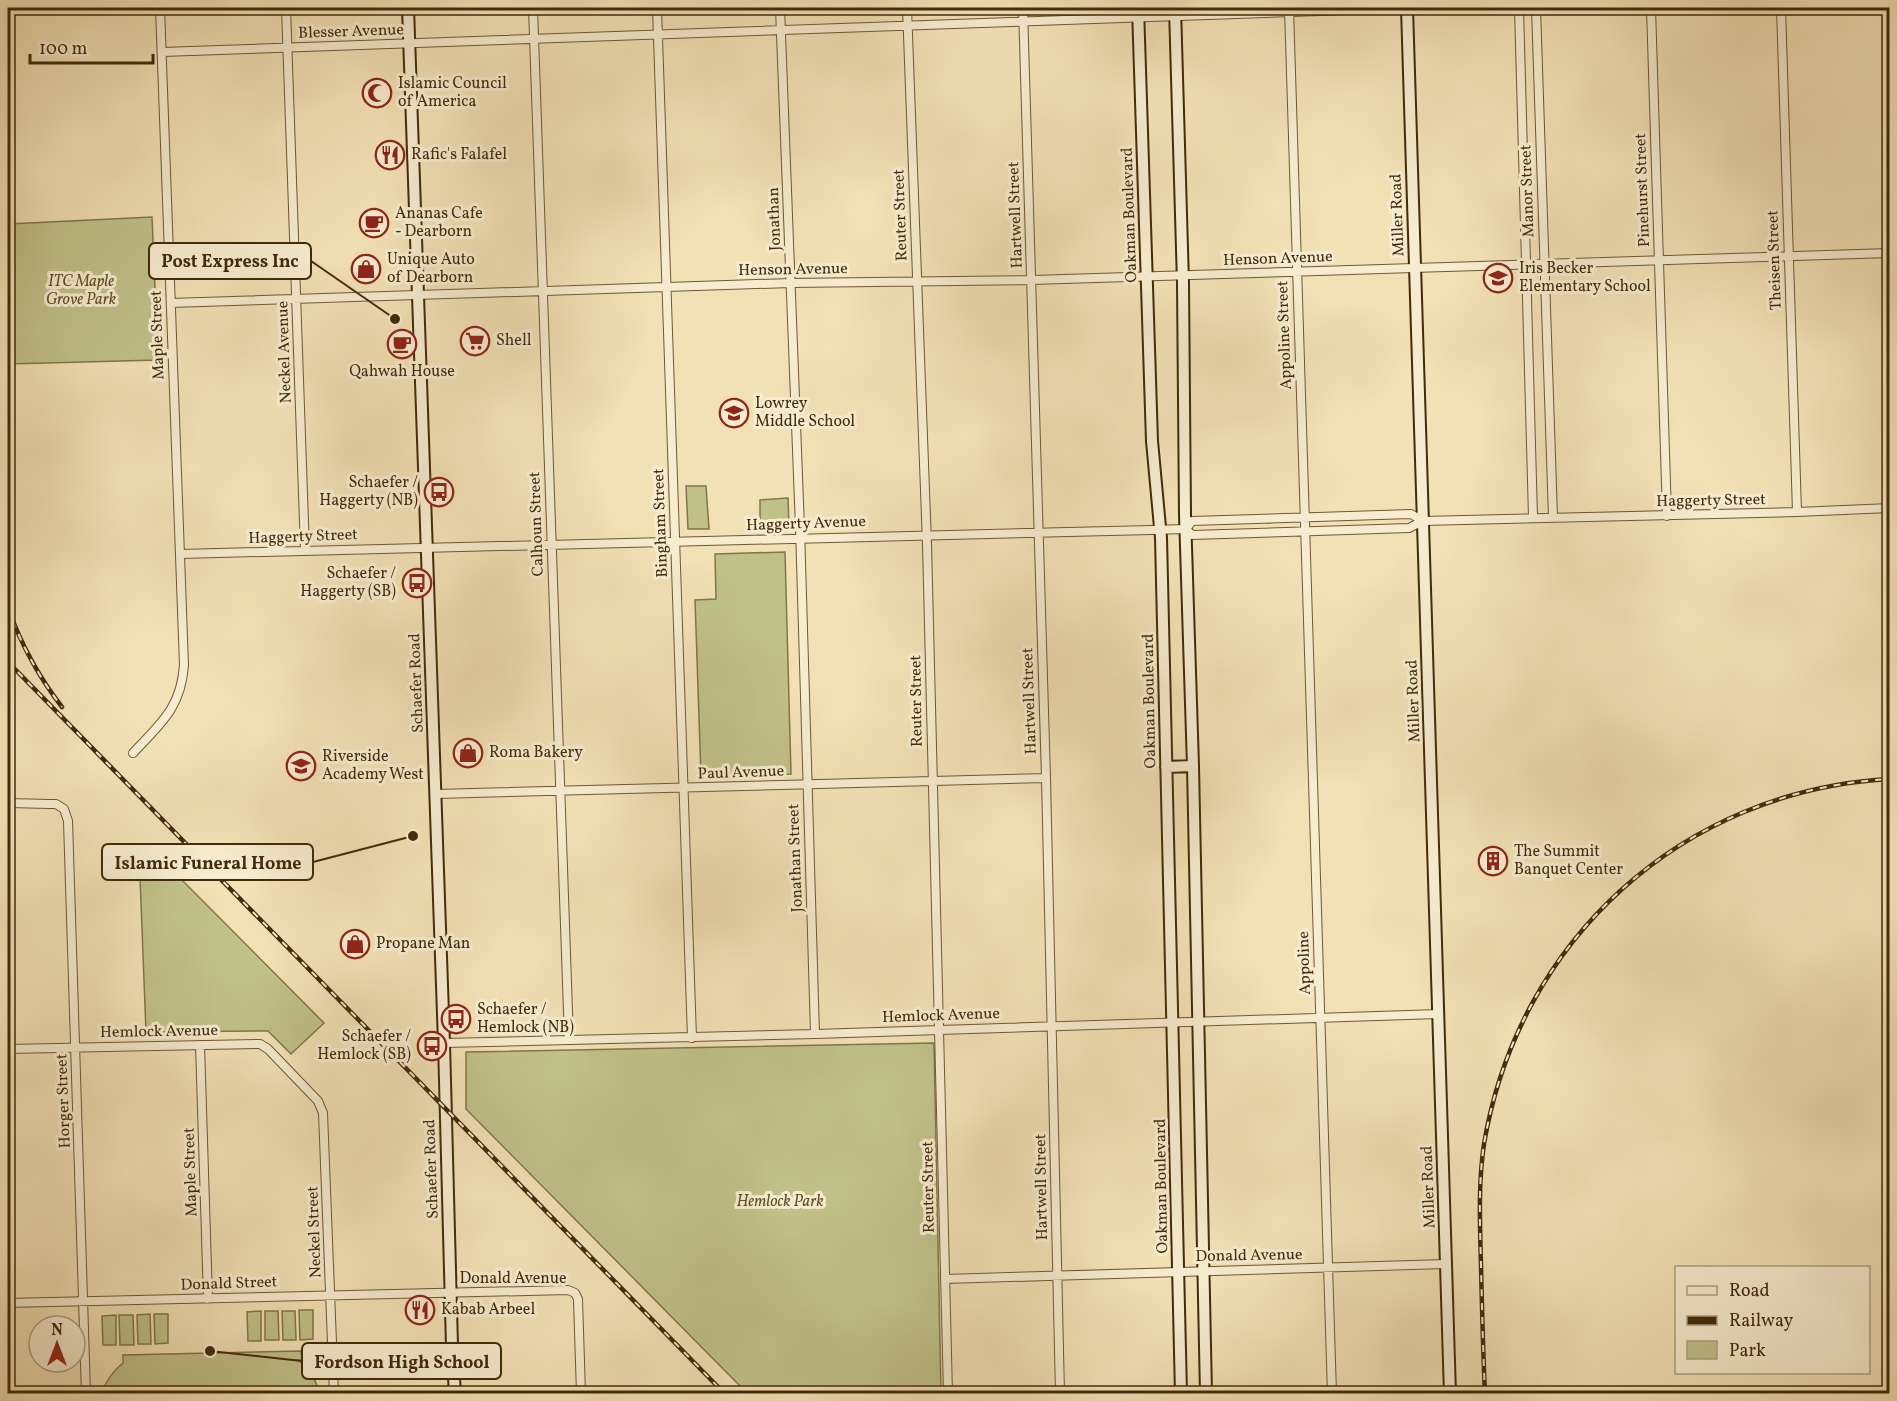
<svg xmlns="http://www.w3.org/2000/svg" width="1897" height="1401" font-family="Vollkorn,serif">
  <style>
    .green { fill: #c0c189; stroke: #81764a; stroke-width: 1.5 }
    .lines { fill: none; stroke-linecap: round; stroke-linejoin: round }
    .street-casing { stroke: #6e5835; stroke-width: 10 }
    .secondary-casing { stroke: #422b0a; stroke-width: 14 }
    .street { stroke: #f7eccf; stroke-width: 8 }
    .secondary { stroke: #f7eccf; stroke-width: 10 }
    .rail-casing { stroke: #422b0a; stroke-width: 4.5 }
    .rail { stroke: #f7eccf; stroke-width: 2; stroke-dasharray: 7; stroke-linecap: butt }
    .labels { text-anchor: middle; dominant-baseline: central; stroke-width: 6; stroke-linejoin: round; paint-order: stroke }
    .street-label { font-size: 16px; fill: #422b0a; stroke: #f7eccf }
    .poi-label { font-size: 16px; fill: #422b0a; stroke: #f7eccf; text-anchor: start }
    .park-label { font-size: 16px; font-style: italic; fill: #62502a; stroke: #f7eccf }
    .leader { fill: none; stroke: #422b0a; stroke-width: 2 }
    .callout-dot { fill: #422b0a; stroke: #f7eccf; stroke-width: 2 }
    .callout { fill: #f7eccf; stroke: #422b0a; stroke-width: 2 }
    .callout-label { font-size: 18px; text-anchor: middle; font-weight: bold; fill: #422b0a }
  </style>
  <rect width="100%" height="100%" fill="#f2e1b5"/>
  <filter id="stains"><feTurbulence type="fractalNoise" baseFrequency=".00333" numOctaves="4"/><feColorMatrix values="0 0 0 0 .2 0 0 0 0 .09 0 0 0 0 .02 0 0 0 .5 -.17"/></filter>
  <radialGradient id="worn" r=".72"><stop offset=".6" stop-color="#630" stop-opacity="0"/><stop offset="1" stop-color="#630" stop-opacity=".3"/></radialGradient>
  <path class="green" d="M152,217L158,360L8,364V224Z
    M686,486H706L709,529H688Z
    M788,498L789,527L760,528V500Z
    M785,552L791,774L701,776L695,600L716,599L715,554Z
    M178,876L324,1023L291,1054L268,1031L146,1032L140,877Z
    M934,1043L941,1393H747L466,1109V1052Z
    M299,1310H313V1339L300,1340Z
    M261,1311V1341H248L247,1312Z
    M265,1311H278L279,1340H265Z
    M282,1311H295L296,1340H283Z
    M150,1314L151,1344H138L137,1315Z
    M154,1314H168V1343L155,1344Z
    M116,1315V1345H103L102,1316Z
    M119,1315H133L134,1345H120Z
    M301,1351L302,1360H298C310,1370 316,1379 319,1393H102C106,1380 113,1371 123,1363V1355Z"/>
  <g class="lines">
    <g class="street-casing">
      <path id="street" d="M286,8L305,551
        M533,8L569,1040
        M657,8L692,1038
        M780,8L800,528L815,1034
        M907,8L927,544L948,1394
        M1023,8L1046,778L1060,1394
        M1289,8L1332,1394
        M1519,8L1533,517
        M1536,8L1553,517
        M1651,8L1667,516
        M1781,8L1797,512
        M162,52L1405,8
        M171,303L791,283L1032,280L1890,253
        M1186,529L1192,521L1411,514L1423,521
        M180,554L1152,530L1186,529L1192,535L1409,528L1423,521L1797,512L1890,508
        M133,753C161,723 181,708 184,665L160,8
        M436,794L1046,778
        M8,803L50,804H56L64,809L68,821L86,1394
        M444,1043L815,1034L1439,1014
        M200,1045L208,1299
        M8,1049L260,1044L268,1049L318,1101L323,1113L334,1394
        M945,1279L1446,1264
        M8,1303L568,1290L575,1293L578,1299L581,1394"/>
    </g>
    <g class="secondary-casing">
      <path id="secondary" d="M408,8L444,1043L452,1346L455,1394
        M1138,8L1152,441L1161,538L1181,1394
        M1175,8L1183,283L1185,515L1193,766L1206,1394
        M1407,8L1450,1394
        M1166,767L1193,766"/>
    </g>
    <use href="#street" class="street"/>
    <use href="#secondary" class="secondary"/>
    <g class="rail-casing">
      <path id="rail" d="M8,608C21,644 38,676 62,707
        M8,662L725,1394
        M1485,1394C1483,1351 1482,1309 1481,1266C1480,1225 1478,1184 1484,1144C1518,940 1683,790 1890,779"/>
    </g>
    <use href="#rail" class="rail"/>
  </g>
  <defs>
    <g id="mosque-ring" transform="scale(1.5)"><circle r="9.5" fill="#f7eccf" stroke="#8f2418" stroke-width="1.5"/><path d="M3.5-4.9A6 6 0 1 0 3.5 4.9A5 5 0 1 1 3.5-4.9Z" fill="#8f2418"/></g>
    <g id="restaurant-ring" transform="scale(1.5)"><circle r="9.5" fill="#f7eccf" stroke="#8f2418" stroke-width="1.5"/><path d="M-5-6h1v4h1v-4h1v4h1v-4h1v5L-1.5 .5V6h-2V.5L-5-1ZM5-6V6H3V1.5H1.5Q1.5-4 5-6Z" fill="#8f2418"/></g>
    <g id="cafe-ring" transform="scale(1.5)"><circle r="9.5" fill="#f7eccf" stroke="#8f2418" stroke-width="1.5"/><path d="M-5.5-4.5H6V0H3Q3 3.5 0 3.5H-2.5Q-5.5 3.5-5.5 0ZM3-3.2v2h1.7v-2ZM-6 4.5H4V6H-6Z" fill="#8f2418"/></g>
    <g id="shop-ring" transform="scale(1.5)"><circle r="9.5" fill="#f7eccf" stroke="#8f2418" stroke-width="1.5"/><path d="M-5-2.5h2.3a2.7 3.5 0 0 1 5.4 0H5L5.5 6h-11ZM-1.5-2.5h3a1.5 2.3 0 0 0-3 0Z" fill="#8f2418"/></g>
    <g id="school-ring" transform="scale(1.5)"><circle r="9.5" fill="#f7eccf" stroke="#8f2418" stroke-width="1.5"/><path d="M0-5L7-2L0 1L-7-2ZM-4 1L0 2.5L4 1V4Q0 6-4 4Z" fill="#8f2418"/></g>
    <g id="supermarket-ring" transform="scale(1.5)"><circle r="9.5" fill="#f7eccf" stroke="#8f2418" stroke-width="1.5"/><path d="M-6-5.5h2.5l.6 2H6L4.5 2H-2.5L-4.4-4H-6ZM-1.5 3.2a1.3 1.3 0 1 0 .1 0ZM3 3.2a1.3 1.3 0 1 0 .1 0Z" fill="#8f2418"/></g>
    <g id="bus-ring" transform="scale(1.5)"><circle r="9.5" fill="#f7eccf" stroke="#8f2418" stroke-width="1.5"/><path d="M-5-6H5V4H4V6H2V4H-2V6H-4V4H-5ZM-3.5-4V0h7V-4ZM-3.5 1.2v1.5H-2V1.2ZM2 1.2v1.5H3.5V1.2Z" fill="#8f2418"/></g>
    <g id="building-ring" transform="scale(1.5)"><circle r="9.5" fill="#f7eccf" stroke="#8f2418" stroke-width="1.5"/><path d="M-4-6H4V6H1V3H-1V6H-4ZM-2.5-4.3h1.7v1.8h-1.7ZM.8-4.3h1.7v1.8H.8ZM-2.5-1h1.7V.8h-1.7ZM.8-1h1.7V.8H.8Z" fill="#8f2418"/></g>
  </defs>
  <g fill-rule="evenodd">
    <use href="#mosque-ring" x="377" y="93"/>
    <use href="#restaurant-ring" x="390" y="155"/>
    <use href="#cafe-ring" x="374" y="223"/>
    <use href="#shop-ring" x="366" y="269"/>
    <use href="#school-ring" x="1498" y="278"/>
    <use href="#supermarket-ring" x="475" y="341"/>
    <use href="#cafe-ring" x="402" y="344"/>
    <use href="#school-ring" x="734" y="413"/>
    <use href="#bus-ring" x="439" y="492"/>
    <use href="#bus-ring" x="417" y="583"/>
    <use href="#shop-ring" x="468" y="753"/>
    <use href="#school-ring" x="301" y="766"/>
    <use href="#building-ring" x="1493" y="861"/>
    <use href="#shop-ring" x="355" y="944"/>
    <use href="#bus-ring" x="456" y="1019"/>
    <use href="#bus-ring" x="432" y="1046"/>
    <use href="#restaurant-ring" x="420" y="1310"/>
  </g>
  <g class="labels">
    <g class="street-label">
      <text transform="translate(351 32) rotate(-2)">Blesser Avenue</text>
      <text transform="translate(1643 190) rotate(-92)">Pinehurst Street</text>
      <text transform="translate(1528 191) rotate(-92)">Manor Street</text>
      <text transform="translate(901 215) rotate(-92)">Reuter Street</text>
      <text transform="translate(1016 215) rotate(-92)">Hartwell Street</text>
      <text transform="translate(1130 215) rotate(-92)">Oakman Boulevard</text>
      <text transform="translate(1398 215) rotate(-92)">Miller Road</text>
      <text transform="translate(775 219) rotate(-92)">Jonathan</text>
      <text transform="translate(1278 259) rotate(-2)">Henson Avenue</text>
      <text transform="translate(1775 260) rotate(-92)">Theisen Street</text>
      <text transform="translate(793 270) rotate(-1)">Henson Avenue</text>
      <text transform="translate(158 335) rotate(-92)">Maple Street</text>
      <text transform="translate(1285 335) rotate(-92)">Appoline Street</text>
      <text transform="translate(285 352) rotate(-92)">Neckel Avenue</text>
      <text transform="translate(1711 501) rotate(-1)">Haggerty Street</text>
      <text transform="translate(661 523) rotate(-92)">Bingham Street</text>
      <text transform="translate(537 524) rotate(-92)">Calhoun Street</text>
      <text transform="translate(806 524) rotate(-2)">Haggerty Avenue</text>
      <text transform="translate(303 537) rotate(-2)">Haggerty Street</text>
      <text transform="translate(417 683) rotate(-92)">Schaefer Road</text>
      <text transform="translate(917 701) rotate(-91)">Reuter Street</text>
      <text transform="translate(1030 701) rotate(-92)">Hartwell Street</text>
      <text transform="translate(1150 701) rotate(-91)">Oakman Boulevard</text>
      <text transform="translate(1414 701) rotate(-92)">Miller Road</text>
      <text transform="translate(741 773) rotate(-2)">Paul Avenue</text>
      <text transform="translate(796 858) rotate(-92)">Jonathan Street</text>
      <text transform="translate(1305 963) rotate(-92)">Appoline</text>
      <text transform="translate(941 1016) rotate(-2)">Hemlock Avenue</text>
      <text transform="translate(159 1032) rotate(-1)">Hemlock Avenue</text>
      <text transform="translate(64 1101) rotate(-92)">Horger Street</text>
      <text transform="translate(432 1169) rotate(-92)">Schaefer Road</text>
      <text transform="translate(191 1172) rotate(-92)">Maple Street</text>
      <text transform="translate(1162 1186) rotate(-91)">Oakman Boulevard</text>
      <text transform="translate(929 1187) rotate(-91)">Reuter Street</text>
      <text transform="translate(1042 1187) rotate(-91)">Hartwell Street</text>
      <text transform="translate(1429 1187) rotate(-92)">Miller Road</text>
      <text transform="translate(315 1232) rotate(-92)">Neckel Street</text>
      <text transform="translate(1249 1256) rotate(-1)">Donald Avenue</text>
      <text x="513" y="1279">Donald Avenue</text>
      <text transform="translate(229 1284) rotate(-2)">Donald Street</text>
    </g>
    <g class="poi-label">
      <text x="398" y="84">Islamic Council<tspan x="398" dy="18">of America</tspan></text>
      <text x="411" y="155">Rafic's Falafel</text>
      <text x="395" y="214">Ananas Cafe<tspan x="395" dy="18">- Dearborn</tspan></text>
      <text x="387" y="260">Unique Auto<tspan x="387" dy="18">of Dearborn</tspan></text>
      <text x="1519" y="269">Iris Becker<tspan x="1519" dy="18">Elementary School</tspan></text>
      <text x="496" y="341">Shell</text>
      <text x="402" y="372" text-anchor="middle">Qahwah House</text>
      <text x="755" y="404">Lowrey<tspan x="755" dy="18">Middle School</tspan></text>
      <text x="418" y="483" text-anchor="end">Schaefer /<tspan x="418" dy="18">Haggerty (NB)</tspan></text>
      <text x="396" y="574" text-anchor="end">Schaefer /<tspan x="396" dy="18">Haggerty (SB)</tspan></text>
      <text x="489" y="753">Roma Bakery</text>
      <text x="322" y="757">Riverside<tspan x="322" dy="18">Academy West</tspan></text>
      <text x="1514" y="852">The Summit<tspan x="1514" dy="18">Banquet Center</tspan></text>
      <text x="376" y="944">Propane Man</text>
      <text x="477" y="1010">Schaefer /<tspan x="477" dy="18">Hemlock (NB)</tspan></text>
      <text x="411" y="1037" text-anchor="end">Schaefer /<tspan x="411" dy="18">Hemlock (SB)</tspan></text>
      <text x="441" y="1310">Kabab Arbeel</text>
    </g>
    <g class="park-label">
      <text x="81" y="282">ITC Maple<tspan x="81" dy="18">Grove Park</tspan></text>
      <text x="780" y="1202">Hemlock Park</text>
    </g>
  </g>
  <path class="leader" d="M395 319L311 261M413 836L313 862M210 1351L302 1361"/>
  <g class="callout-dot">
    <circle cx="395" cy="319" r="6"/>
    <circle cx="413" cy="836" r="6"/>
    <circle cx="210" cy="1351" r="6"/>
  </g>
  <g class="callout">
    <rect x="149" y="243" width="162" height="36" rx="6"/>
    <rect x="102" y="844" width="211" height="36" rx="6"/>
    <rect x="302" y="1343" width="199" height="36" rx="6"/>
  </g>
  <g class="callout-label">
    <text x="230" y="267">Post Express Inc</text>
    <text x="208" y="869">Islamic Funeral Home</text>
    <text x="402" y="1368">Fordson High School</text>
  </g>
  <rect width="1897" height="1401" fill="none" stroke="#f2e1b5" stroke-width="30"/>
  <rect x="9" y="9" width="1879" height="1383" fill="none" stroke="#422b0a" stroke-width="3"/>
  <rect x="15" y="15" width="1867" height="1371" fill="none" stroke="#422b0a" stroke-width="1.5"/>
  <rect x="1675" y="1266" width="195" height="108" fill="#f7eccf" stroke="#af9f80" stroke-width="1.5"/>
  <rect x="1687" y="1286" width="30" height="9" fill="#f7eccf" stroke="#af9f80" stroke-width="1.5"/>
  <text x="1729" y="1296" font-size="18" fill="#422b0a">Road</text>
  <rect x="1687" y="1316" width="30" height="9" fill="#422b0a" stroke="#af9f80" stroke-width="1.5"/>
  <text x="1729" y="1326" font-size="18" fill="#422b0a">Railway</text>
  <rect x="1687" y="1341" width="30" height="18" fill="#c0c189" stroke="#af9f80" stroke-width="1.5"/>
  <text x="1729" y="1356" font-size="18" fill="#422b0a">Park</text>
  <g transform="translate(57 1344)"><circle r="28" fill="#f7eccf" stroke="#af9f80" stroke-width="1.5"/>
  <path d="M0-4.5L10 22L0 15L-10 22Z" fill="#8f2418"/>
  <text y="-9" font-size="16" font-weight="bold" text-anchor="middle" fill="#422b0a">N</text>
  </g>
  <path d="M30 54v9h123v-9" fill="none" stroke="#422b0a" stroke-width="3"/>
  <text x="39" y="54" font-size="18" fill="#422b0a" stroke="#f7eccf" stroke-width="4.5" paint-order="stroke">100 m</text>
  <rect width="100%" height="100%" filter="url(#stains)"/>
  <rect width="100%" height="100%" fill="url(#worn)"/>
</svg>
